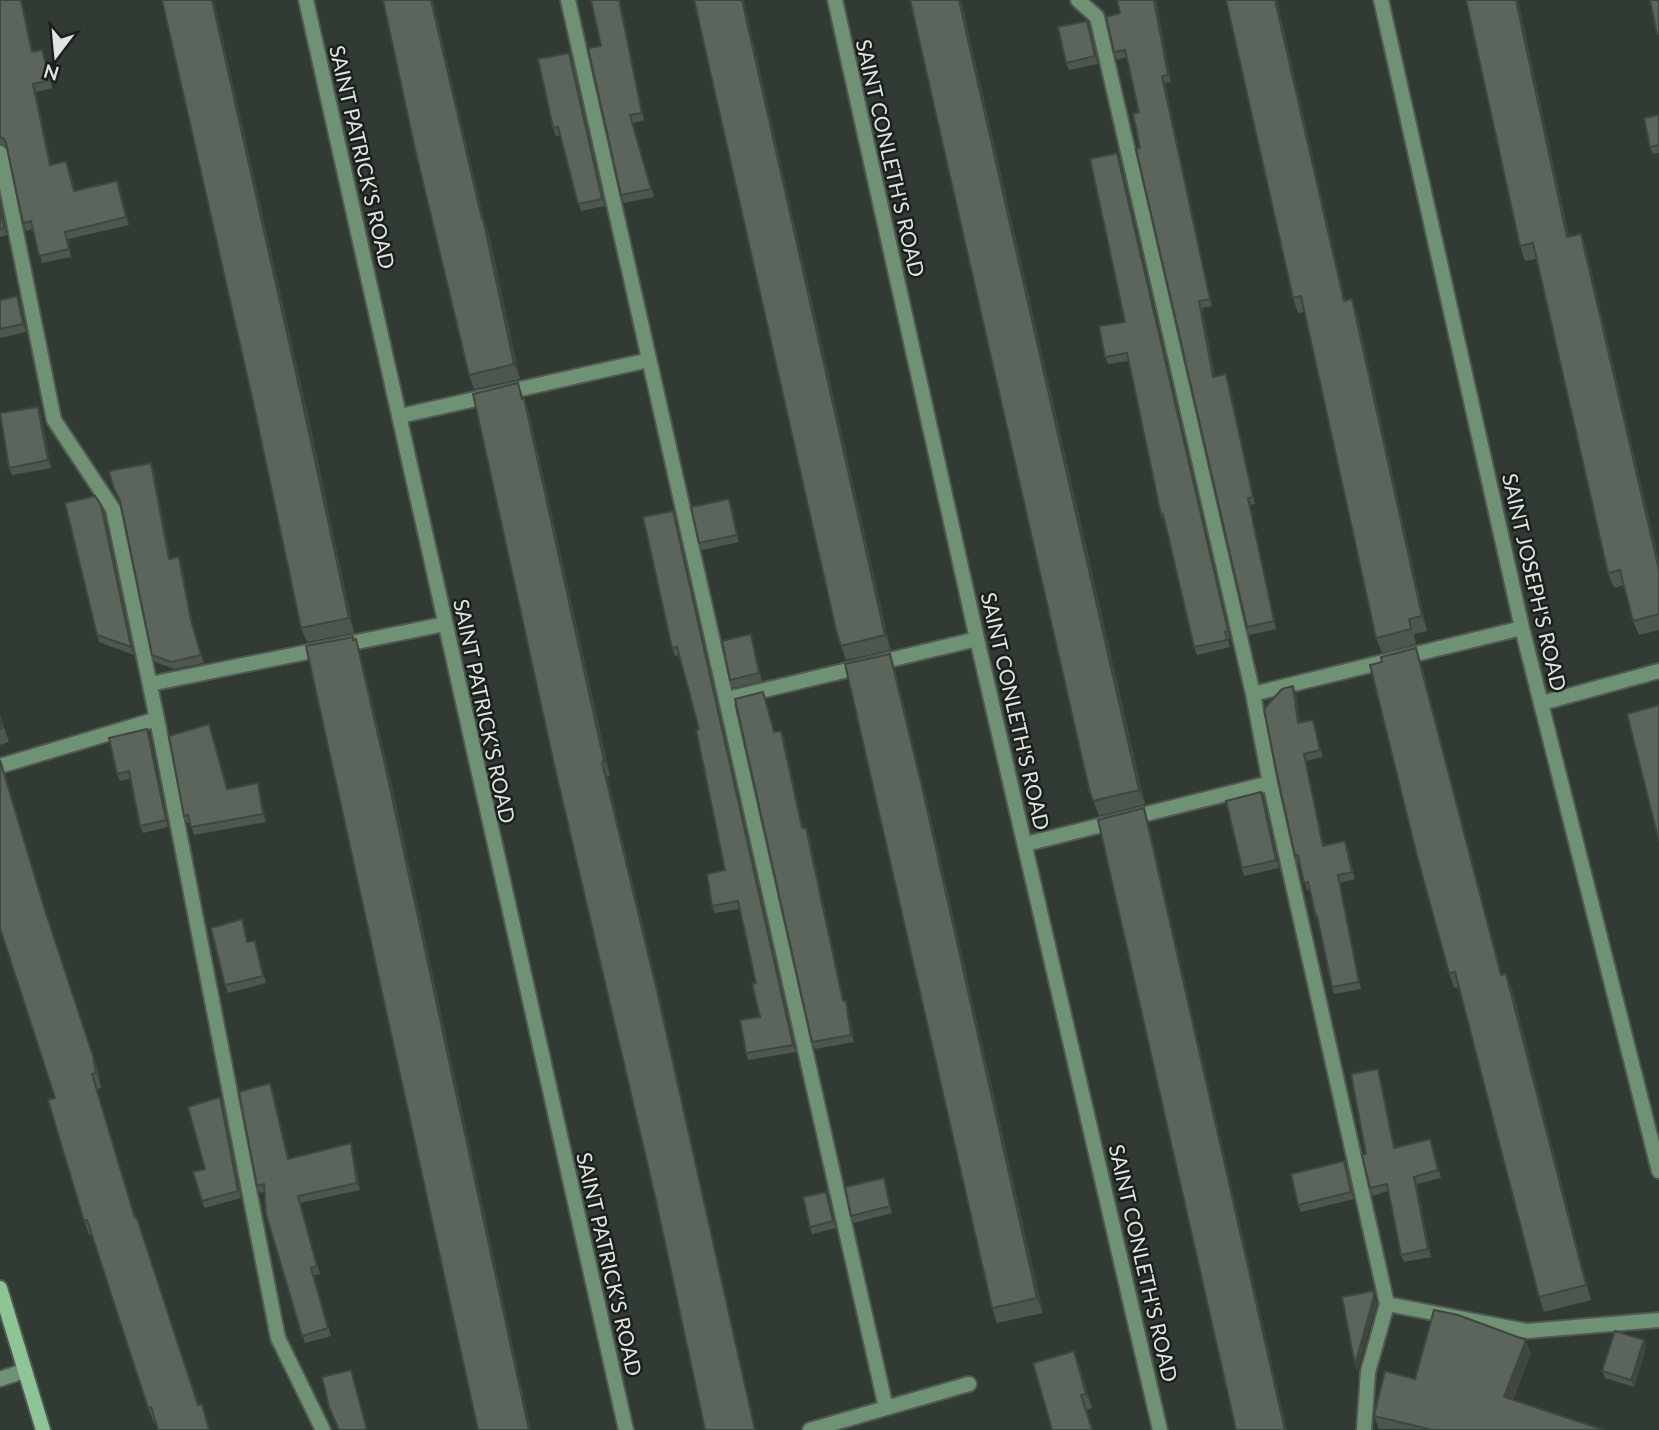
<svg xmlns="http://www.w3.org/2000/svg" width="1659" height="1430" font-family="Lato,sans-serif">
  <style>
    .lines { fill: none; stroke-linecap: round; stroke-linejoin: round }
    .lane-casing { stroke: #505952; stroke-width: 18 }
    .street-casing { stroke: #505952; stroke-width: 18 }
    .secondary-casing { stroke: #505952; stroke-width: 18 }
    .lane { stroke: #6f9275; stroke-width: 14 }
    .street { stroke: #6f9275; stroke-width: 14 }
    .secondary { stroke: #8dc597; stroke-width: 14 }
    .wall { fill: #4e574f }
    .shaded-wall { fill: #404740 }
    .building { fill: #5b655c; stroke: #404740; stroke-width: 2 }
    .labels { text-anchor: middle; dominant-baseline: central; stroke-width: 5; stroke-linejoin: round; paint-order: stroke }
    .street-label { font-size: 21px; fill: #dfe5e0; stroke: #1c201c }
  </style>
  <rect width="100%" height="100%" fill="#313a33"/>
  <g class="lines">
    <g class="lane-casing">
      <path id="lane" d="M568,0L886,1408
        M1078,0L1097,17L1253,694L1270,783L1387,1304L1368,1372L1364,1430
        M0,153L54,420L113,509L157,719L278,1338L323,1430
        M400,416L649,360
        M150,684L445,624
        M1253,694L1522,628
        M727,699L977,639
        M0,766L157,719
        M1026,844L1270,783
        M1387,1304L1527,1331L1659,1320
        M810,1430L969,1384"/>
    </g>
    <g class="street-casing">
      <path id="street" d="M306,0C414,476 518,954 626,1430
        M835,0L977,639L1160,1430
        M1381,0L1522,628L1659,1171
        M1542,703L1659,671
        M0,1379L24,1371"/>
    </g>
    <g class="secondary-casing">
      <path id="secondary" d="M0,1288L43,1430"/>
    </g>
    <use href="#lane" class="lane"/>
    <use href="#street" class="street"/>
    <use href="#secondary" class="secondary"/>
  </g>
  <path class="wall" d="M0,0L33,52L42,50L45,58L52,88L36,92L51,165L69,168L75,191L120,188L129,225L68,239L71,257L42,263L33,229L26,231L23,223L7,146L0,144Z
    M620,0L644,120L633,123L654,197L624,203L621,195L601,46Z
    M694,0L891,650L846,660L841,646Z
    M910,0H961L1145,804L1099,816L1089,789Z
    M1156,0L1171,82L1165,83L1212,306L1202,308L1215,377L1226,374L1229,382L1255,504L1250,505L1276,629L1249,635L1247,627L1140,148L1139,112L1127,57L1117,60L1114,52L1120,13Z
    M1277,0L1345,301L1357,314L1427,631L1414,634L1416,644L1382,653L1376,638L1304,312L1298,313L1293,298Z
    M1466,0H1518L1569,237L1581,234L1586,249L1659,562V630L1639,635L1633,621L1624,585L1614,588L1608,573L1536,259L1525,261L1520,246Z
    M1087,21L1098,64L1069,70L1066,63Z
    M569,53L572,60L605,206L581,211L560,135L556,136L553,128Z
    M452,85L484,220L489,234L520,379L474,389L469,375Z
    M1659,115V153L1653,154L1650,147Z
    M1120,160L1230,639H1228L1230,647L1197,655L1194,647L1165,522H1164L1161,515L1129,361L1108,364L1105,357L1125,322Z
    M0,202L7,235L0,237Z
    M17,296L20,303L26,332L0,338V300Z
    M518,383L529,413L610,776H607L662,1006L656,1201Z
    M253,402L306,405L354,633L307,642L301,628Z
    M38,407L41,414L51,468L12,475L9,468Z
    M154,471L170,559L179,557L182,565L193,627L204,663L174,669L155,662L152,655L121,504L114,489Z
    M101,505L104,513L134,655L99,642L97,635Z
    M732,506L739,542L702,550L699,543Z
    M673,511L675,518L796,1052L748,1060L746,1053L760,1017L756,983L740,909L715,913L712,906L725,870L699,729L679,655L675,656L672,648Z
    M751,634L753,642L762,681L733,688L730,680Z
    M1416,648L1421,663L1502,975L1512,989L1591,1300L1544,1312L1539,1297L1459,987L1454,988L1449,973Z
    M895,669L928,806L1043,1313L997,1323L992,1308Z
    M763,692L774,732L784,738L803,828H806L809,835L844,1001H846L848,1008L854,1042L815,1049L812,1042Z
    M1296,693L1300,723L1313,720L1323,757L1306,761L1324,846L1348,848L1355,879L1340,883L1361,989L1334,994L1332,987L1319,924L1316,917L1310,890H1307L1300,863H1298L1295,856Z
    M0,715L9,742L0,745Z
    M147,729L150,737L168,827L143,833L140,826L130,779L120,781L117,774Z
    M212,732L228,788L258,783L260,791L266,822L194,835L190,823H187L184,816Z
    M5,774L48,918L98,1070L101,1088L97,1089L136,1218L199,1404L207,1418L210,1430H158L155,1422L154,1423L148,1408L92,1235H89L84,1221L55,1098Z
    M1261,792L1264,800L1279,868L1244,876L1242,868Z
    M244,927L248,942L255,941L266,983L228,993L225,985Z
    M1378,1069L1380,1076L1395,1147L1433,1146L1441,1178L1417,1184L1431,1257L1404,1262L1401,1255L1388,1191L1373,1196L1370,1188L1366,1154Z
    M273,1091L289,1159L353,1151L360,1190L300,1203L320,1274L314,1275L331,1336L305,1343L264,1192L260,1193L257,1186Z
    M220,1097L223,1105L241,1198L204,1208L202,1201L205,1169Z
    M1347,1169L1354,1199L1301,1212L1298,1205Z
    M886,1185L892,1213L854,1223L851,1216Z
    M826,1192L836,1228L812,1234L810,1227Z
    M1644,1340L1646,1348L1634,1387L1605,1378L1602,1371Z
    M1074,1351L1092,1408L1087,1410L1093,1430H1052Z
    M1531,1353L1513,1400L1604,1430L1379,1429L1374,1416L1415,1379Z"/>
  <path class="shaded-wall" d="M21,0H22L35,60L32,52Z
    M212,0H214L306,405L354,633L349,618Z
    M431,0H433L484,220L489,234L520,379L514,364Z
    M619,0H620L644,120L642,113Z
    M742,0H744L891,650L885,635Z
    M959,0H961L1145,804L1139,790Z
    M1154,0H1156L1171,82L1168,75Z
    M1275,0H1277L1349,316L1344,301Z
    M1516,0H1518L1572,252L1567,237Z
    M1087,21L1090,28L1098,64L1095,56Z
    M569,53L572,60L605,206L602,199Z
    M1162,76L1165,83L1212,306L1210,299Z
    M33,84L36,92L53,172L50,165Z
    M1117,153L1120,160L1230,639L1228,631Z
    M117,181L120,188L129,225L126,217Z
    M0,202L7,235L4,228L0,208Z
    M1581,234L1586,249L1659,562V570Z
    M17,296L20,303L26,332L23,324Z
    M1352,299L1357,314L1427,631L1422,616Z
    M1199,301L1202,308L1216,385L1213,377Z
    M1226,374L1229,382L1255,504L1253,497Z
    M524,398L529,413L610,776L604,761Z
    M38,407L41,414L51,468L48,460Z
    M151,463L154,471L172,567L169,559Z
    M1248,498L1250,505L1276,629L1274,621Z
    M729,499L732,506L739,542L737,535Z
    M101,505L104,513L134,655L131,647Z
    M673,511L675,518L796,1052L793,1045Z
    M179,557L182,565L193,627L204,663L191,620Z
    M751,634L753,642L762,681L759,673Z
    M356,639L361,654L393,789L531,1430H529Z
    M1416,648L1421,663L1506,990L1501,975Z
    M890,654L895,669L928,806L1043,1313L1037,1298Z
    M1293,686L1296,693L1301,731L1298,723Z
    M147,729L150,737L168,827L166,820Z
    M781,731L784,738L805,836L802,828Z
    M1304,754L1306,761L1326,854L1323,846Z
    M0,760L48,918L98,1070L101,1088L43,904Z
    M602,762L607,776L662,1006L756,1430H755Z
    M258,783L260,791L266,822L263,814Z
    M1261,792L1264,800L1279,868L1276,860Z
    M1144,808L1149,823L1287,1430H1285Z
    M806,828L809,835L846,1009L843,1001Z
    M1345,841L1348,848L1355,879L1352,872Z
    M1338,875L1340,883L1361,989L1359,982Z
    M1506,974L1512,989L1591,1300L1586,1285Z
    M846,1001L848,1008L854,1042L851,1035Z
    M1378,1069L1380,1076L1396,1155L1394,1148Z
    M92,1074L97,1089L140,1233L135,1218Z
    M270,1083L273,1091L291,1166L288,1159Z
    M220,1097L223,1105L241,1198L238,1191Z
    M351,1143L353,1151L360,1190L357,1183Z
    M1344,1161L1347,1169L1354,1199L1351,1192Z
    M1414,1177L1417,1184L1431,1257L1428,1249Z
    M826,1192L829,1199L836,1228L833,1221Z
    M1373,1291L1377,1304L1357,1372L1355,1365Z
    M1526,1340L1531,1353L1509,1411L1504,1397Z
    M1644,1340L1646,1348L1634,1387L1631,1380Z
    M1074,1351L1080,1366L1092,1408L1086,1394Z"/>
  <path class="building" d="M0,0H21L32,52L42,50L50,80L33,84L50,165L66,161L74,191L117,181L126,217L65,232L69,249L39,256L31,221L23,223L6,143L4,139L0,137Z
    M162,0H212L300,391L349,618L301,628L253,402Z
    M383,0H431L482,219H483L514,364L469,375L415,149Z
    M591,0H619L642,113L630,115L651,189L621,195L588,48L601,46Z
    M694,0H742L885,635L841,646L836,630Z
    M910,0H959L1139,790L1093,801L1089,789Z
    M1117,0H1154L1168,75L1162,76L1210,299L1199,301L1213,377L1226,374L1253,497L1248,498L1274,621L1247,627L1136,149L1140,148L1133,114L1139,112L1125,50L1114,52L1106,17L1120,13Z
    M1226,0H1275L1344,301L1352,299L1422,616L1409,619L1411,629L1376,638L1301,296L1293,298Z
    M1466,0H1516L1567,237L1581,234L1659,570V614L1633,621L1620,570L1608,573L1533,243L1520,246Z
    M1650,0H1659V34H1657Z
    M1087,21L1095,56L1066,63L1058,27Z
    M569,53L602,199L578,204L558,127L553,128L538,59Z
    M1659,115V145L1650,147L1644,118Z
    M1117,153L1228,631L1225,632L1227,640L1194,647L1163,514L1161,515L1127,353L1105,357L1099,326L1125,322L1090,159Z
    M0,208L4,228L0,229Z
    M17,296L23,324L0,329V300Z
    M518,383L522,399L524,398L604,761L602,762L657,991L755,1430H705L656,1201L556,773L473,394Z
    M38,407L48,460L9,468L0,413Z
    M151,463L169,559L179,557L191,620L201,655L171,662L152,655L120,500L114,489L109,471Z
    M95,496L101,505L131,647L97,635L65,503Z
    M729,499L737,535L699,543L691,507Z
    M673,511L793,1045L746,1053L740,1020L760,1017L752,984L756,983L738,901L712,906L707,874L725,870L696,730L699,729L677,647L672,648L643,517Z
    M751,634L759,673L730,680L722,641Z
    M353,637V640L356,639L387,774L529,1430H478L306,646Z
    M1416,648L1501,975L1506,974L1586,1285L1539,1297L1455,972L1449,973L1417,856L1370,665L1382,662L1381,657Z
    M890,654L923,791L1037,1298L992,1308L845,664Z
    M1293,686L1298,723L1313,720L1320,750L1304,754L1323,846L1345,841L1352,872L1338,875L1359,982L1332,987L1317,916L1316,917L1308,882L1304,883L1298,855L1295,856L1277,774L1264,709L1282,689Z
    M763,692L774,732L781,731L802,828H806L843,1001H846L851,1035L812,1042L735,699Z
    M1659,705V841L1627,714Z
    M0,717L3,727L0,729Z
    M209,724L227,789L258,783L263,814L191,827L188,815L184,816L169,736Z
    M147,729L166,820L140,826L129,771L117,774L109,738Z
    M0,760L43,904L93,1056L96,1073L92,1074L135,1218H137L198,1405L202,1404L209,1430H158L151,1407L148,1408L87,1220L84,1221L48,1100L55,1098L0,928Z
    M1261,792L1276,860L1242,868L1226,801Z
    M1144,808L1285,1430H1236L1098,820Z
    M242,919L247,942L255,941L263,976L225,985L211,928Z
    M1378,1069L1394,1148L1430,1139L1438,1170L1414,1177L1428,1249L1401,1255L1387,1184L1370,1188L1362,1155L1366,1154L1351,1074Z
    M270,1083L288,1159L351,1143L357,1183L298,1196L317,1266L311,1268L328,1328L302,1336L266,1214L264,1184L257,1186L239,1092Z
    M220,1097L238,1191L202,1201L193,1172L205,1169L188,1107Z
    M1344,1161L1351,1192L1298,1205L1291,1174Z
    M884,1178L890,1206L851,1216L845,1187Z
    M826,1192L833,1221L810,1227L803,1197Z
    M1373,1291L1374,1296L1355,1365L1342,1297Z
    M1434,1310L1458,1315L1526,1340L1504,1397L1604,1430H1433L1374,1416L1385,1371L1415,1379Z
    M1615,1331L1644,1340L1631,1380L1602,1371Z
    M1074,1351L1086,1394L1081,1395L1092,1430H1052L1033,1363Z
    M351,1370L367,1430H339L329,1407L322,1377Z"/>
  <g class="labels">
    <g class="street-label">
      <text transform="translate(363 157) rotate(77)">SAINT PATRICK'S ROAD</text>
      <text transform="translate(891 158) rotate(77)">SAINT CONLETH'S ROAD</text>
      <text transform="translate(1535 582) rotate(77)">SAINT JOSEPH'S ROAD</text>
      <text transform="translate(485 711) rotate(78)">SAINT PATRICK'S ROAD</text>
      <text transform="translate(1016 711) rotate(77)">SAINT CONLETH'S ROAD</text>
      <text transform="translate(1144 1263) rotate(77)">SAINT CONLETH'S ROAD</text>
      <text transform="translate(610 1264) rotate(77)">SAINT PATRICK'S ROAD</text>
    </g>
  </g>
  <g transform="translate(56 56) rotate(196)" stroke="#1c201c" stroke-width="5" paint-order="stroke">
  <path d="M0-5L12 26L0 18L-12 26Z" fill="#dfe5e0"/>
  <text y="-10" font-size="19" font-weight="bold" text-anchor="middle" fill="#dfe5e0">N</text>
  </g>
</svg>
